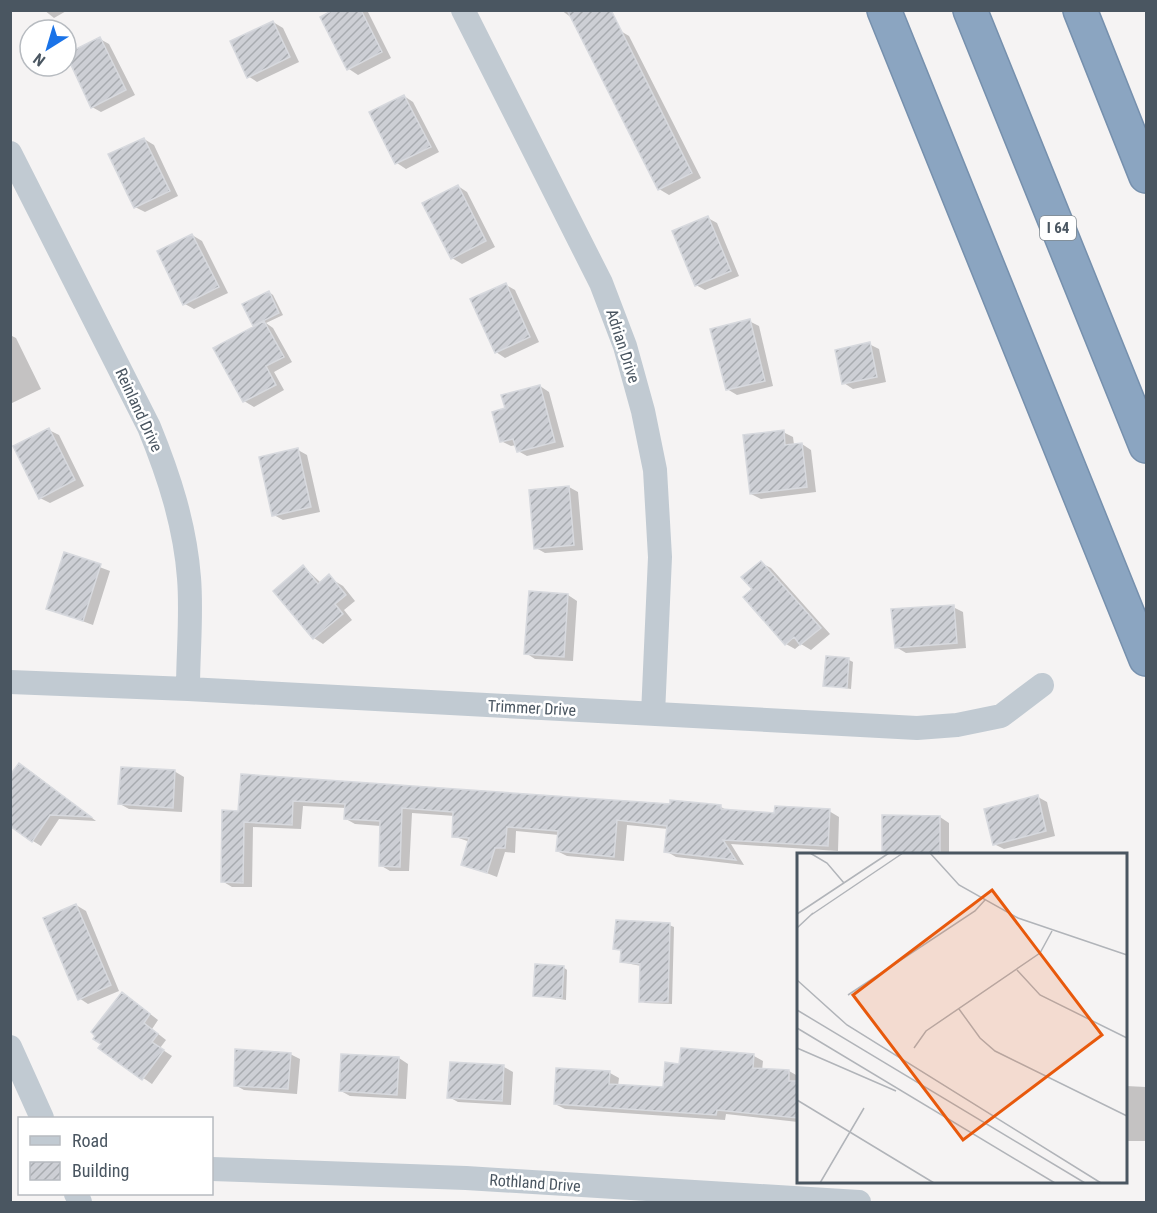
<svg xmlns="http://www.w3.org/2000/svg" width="1157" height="1213" font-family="'Roboto Condensed',sans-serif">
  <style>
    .shadow { fill: #0003 }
    .building { fill: url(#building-hatch); stroke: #d7d9de; stroke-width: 1.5 }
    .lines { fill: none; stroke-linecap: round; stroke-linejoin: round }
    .motorway-casing { stroke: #7690ad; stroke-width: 36 }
    .minor { stroke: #c1cad2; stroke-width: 24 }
    .motorway { stroke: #8ba5c1; stroke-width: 33 }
    .labels { text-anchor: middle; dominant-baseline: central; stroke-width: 5; stroke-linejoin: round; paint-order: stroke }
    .shield { fill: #fff; stroke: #808990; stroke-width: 1.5 }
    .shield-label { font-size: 15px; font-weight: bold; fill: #4a5661 }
    .street-label { font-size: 16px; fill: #4a5661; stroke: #fff }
    .inset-road { fill: none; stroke: #b1b4b9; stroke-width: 1.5 }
    .view { fill: #e8590c; fill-opacity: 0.15; stroke: #e8590c; stroke-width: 3 }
    .inset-edge { fill: none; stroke: #4a5661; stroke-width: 3 }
  </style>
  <defs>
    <pattern id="building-hatch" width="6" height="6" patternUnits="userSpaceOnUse" patternTransform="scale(1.5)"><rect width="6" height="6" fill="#cdcfd5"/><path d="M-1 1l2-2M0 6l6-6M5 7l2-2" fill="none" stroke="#a8abb0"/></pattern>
  </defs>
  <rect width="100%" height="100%" fill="#f5f3f3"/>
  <path class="shadow" d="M44,10H68L54,18Z
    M336,10H367L391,58L358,75L349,69L322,18Z
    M561,10H609L619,30L629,36L701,178L669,195L659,189L572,18Z
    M273,22L283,28L299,62L257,82L248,76Z
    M100,39L109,44L135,95L101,112L92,107L66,56Z
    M404,96L413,102L439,152L406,169L397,163L371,113Z
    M144,139L154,145L178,196L145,212L135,207Z
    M458,186L467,192L495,247L462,264L452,258Z
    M708,218L717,223L739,276L705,290L696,285Z
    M192,235L202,241L228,293L194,309L185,304Z
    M506,285L515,290L539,342L505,358L496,352Z
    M269,292L273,295L283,315L266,323L273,328L292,362L274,372L284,390L254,407L244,401L215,349L257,326L254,325Z
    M749,321L759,326L773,386L737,395L727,389Z
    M10,335L16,338L41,389L10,404Z
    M869,344L879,349L886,382L853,389L844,383Z
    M540,386L549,392L564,447L527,456L518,451L516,445L511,446L501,441L507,410Z
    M49,430L59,435L84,486L50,503L40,498Z
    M783,432L793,437L794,445L802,444L811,450L816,492L761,499L751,494Z
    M298,450L307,455L320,512L283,520L274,515Z
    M569,487L578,492L583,550L545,553L536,548Z
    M65,554L110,571L93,625L47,608Z
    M761,563L771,568L830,634L811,650L801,644L795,649L786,644L754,589Z
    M304,567L321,583L333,580L343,586L355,601L344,610L352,620L323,644L314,638L275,591Z
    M530,592L568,595L577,601L573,661L535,659L526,653Z
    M953,607L963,612L966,648L906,653L896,647Z
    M849,660L853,662L851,689L825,685Z
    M29,770L96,821L59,819L41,846L33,841Z
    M174,771L184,777L182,812L129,809L120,804Z
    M242,776L721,807L728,811L776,815L829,811L839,817L838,851L731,844L744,865L676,857L666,851L668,829L627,825L624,861L567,856L557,851L559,835L516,831L515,853L505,852L497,877L463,864L470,842L453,836L455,816L412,813L409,871H390L380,865L381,826L355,824L346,819V808L303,806L301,829L253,827L252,887H232L222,881L240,812Z
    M1038,797L1047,802L1055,836L1004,849L994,844Z
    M940,817L949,823V854H917Z
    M76,905L86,911L119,991L88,1004L79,998Z
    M669,925L674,927L672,1004L645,1003L641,1001V966L621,962L622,951L615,948Z
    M563,967L567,970L566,1000L535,995Z
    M131,999L158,1020L152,1029L166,1040L160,1048L172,1056L152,1084L100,1048Z
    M682,1050L754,1056L763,1061L762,1070L789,1071L798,1076V1122L726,1114L725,1120L565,1109L555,1104L610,1073L619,1078L618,1086L665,1089L681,1065Z
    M290,1054L300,1059L297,1094L244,1090L235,1085Z
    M399,1058L408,1064L406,1099L350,1096L341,1091Z
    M504,1067L513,1072L511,1105L458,1102L449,1097Z
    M1126,1086L1146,1087V1141H1126Z"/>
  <path class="building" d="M333,10H361L382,52L347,70L320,17Z
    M567,10H611L692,173L658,190Z
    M273,21L290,57L247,78L230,41Z
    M100,37L126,90L91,108L66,54Z
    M404,95L431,147L395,164L369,112Z
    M144,138L170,191L134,208L108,154Z
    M458,185L486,241L451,259L422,203Z
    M708,216L731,271L695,286L672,231Z
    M192,234L219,287L183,305L157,251Z
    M506,283L530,337L495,353L470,299Z
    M269,291L279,313L253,326L242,304Z
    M750,319L765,381L726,390L710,329Z
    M264,321L284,357L266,366L276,385L243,402L213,348Z
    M870,342L877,377L842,384L835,350Z
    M540,385L555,442L517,452L513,439L500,442L492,412L505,408L501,395Z
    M49,428L75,480L39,499L13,446Z
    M784,430L785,445L802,443L807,487L750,494L743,435Z
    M298,448L311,507L272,516L259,457Z
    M569,486L574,545L534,549L529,490Z
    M64,552L101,564L83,621L46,609Z
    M761,561L821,628L800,645L794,637L785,645L743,597L752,589L741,577Z
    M303,565L318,584L329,574L346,595L335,604L343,614L313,639L273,591Z
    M529,591L568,594L564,657L524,654Z
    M954,605L957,643L895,648L891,609Z
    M826,656L849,658L847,688L823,686Z
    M19,763L91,817L50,815L32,842L10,826V775Z
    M121,767L175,770L173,808L118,804Z
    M241,774L670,804V800L721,805V809L774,813L775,806L830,809L828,846L723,840L736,860L664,852L667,826L617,820L614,857L556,851L558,831L507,827L505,848H495L487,873L461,865L469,838L452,837L453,812L402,808L400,867L379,866L380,821L344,819L345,804L293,801L292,825L244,822L243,883L221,882L222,810L238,811Z
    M1038,795L1046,831L993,845L984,809Z
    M882,815L940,816V855H882Z
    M76,904L111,985L78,1000L43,918Z
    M616,920L670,923L668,1002H639L640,964L620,962L621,950L613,949Z
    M535,964L564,966L562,998L533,996Z
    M122,992L150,1014L144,1023L158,1034L152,1042L164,1050L142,1080L98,1048L101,1044L93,1039L95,1036L91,1032Z
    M681,1048L754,1054L753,1068L789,1070V1081H798V1118L717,1110L716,1115L554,1104L556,1068L610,1071L609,1084L663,1087L665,1062L679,1064Z
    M235,1049L291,1053L288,1089L234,1086Z
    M341,1054L399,1057L397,1095L339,1091Z
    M450,1062L504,1065L502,1101L447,1098Z"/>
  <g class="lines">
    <g class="motorway-casing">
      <path id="motorway" d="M884,10L1146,659
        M970,10L1146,446
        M1080,10L1146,176"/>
    </g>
    <path class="minor" d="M463,10L601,283L625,346L643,411L655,470L660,557L653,714
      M10,153L149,427C169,476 185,525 189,578C192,614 188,652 188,689
      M10,682L188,689L917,728L957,725L1001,716L1042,685
      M10,1047L42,1118
      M212,1169L466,1178L859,1202
      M76,1194L80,1202"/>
    <use href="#motorway" class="motorway"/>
  </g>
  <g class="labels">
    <rect class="shield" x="1040" y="216" width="36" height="24" rx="4.5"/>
    <g class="shield-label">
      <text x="1058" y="228">I 64</text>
    </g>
    <g class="street-label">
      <text transform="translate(623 346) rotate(72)">Adrian Drive</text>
      <text transform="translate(139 410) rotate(65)">Reinland Drive</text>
      <text transform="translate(532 708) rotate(3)">Trimmer Drive</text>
      <text transform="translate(535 1183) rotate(4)">Rothland Drive</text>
    </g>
  </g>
  <g transform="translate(797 853)">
    <rect width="330" height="330" fill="#f5f3f3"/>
    <path class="inset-road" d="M13,0L30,10L47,30M133,0L162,32L221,65L330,102M0,61L92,0M14,62L106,0M0,75L16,60M220,117L243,142L330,185M0,127L50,172L304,330M51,142L178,58L188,47M162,156L183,185L198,198L330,263M0,157L288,330M0,175L258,330M0,195L99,238M117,195L129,178L243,100L255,78M0,247L137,330M23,330L67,255"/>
    <path class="view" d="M195,37L305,182L166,287L56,142Z"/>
    <rect width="330" height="330" class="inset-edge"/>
  </g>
  <rect width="1157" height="1213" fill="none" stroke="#4a5661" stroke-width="24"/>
  <rect x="18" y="1117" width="195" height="78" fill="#ffffff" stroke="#b7bbc0" stroke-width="1.5"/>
  <rect x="30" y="1136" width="30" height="9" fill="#c1cad2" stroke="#b7bbc0" stroke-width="1.5"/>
  <text x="72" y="1147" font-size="18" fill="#4a5661">Road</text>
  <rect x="30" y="1162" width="30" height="18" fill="url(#building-hatch)" stroke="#b7bbc0" stroke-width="1.5"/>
  <text x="72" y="1177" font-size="18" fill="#4a5661">Building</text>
  <g transform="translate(48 48) rotate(217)"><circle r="28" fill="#ffffff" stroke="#b7bbc0" stroke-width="1.5"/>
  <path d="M0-4.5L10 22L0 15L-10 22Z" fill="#1a73e8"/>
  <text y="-9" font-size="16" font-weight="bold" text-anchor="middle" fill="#4a5661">N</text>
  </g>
</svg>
